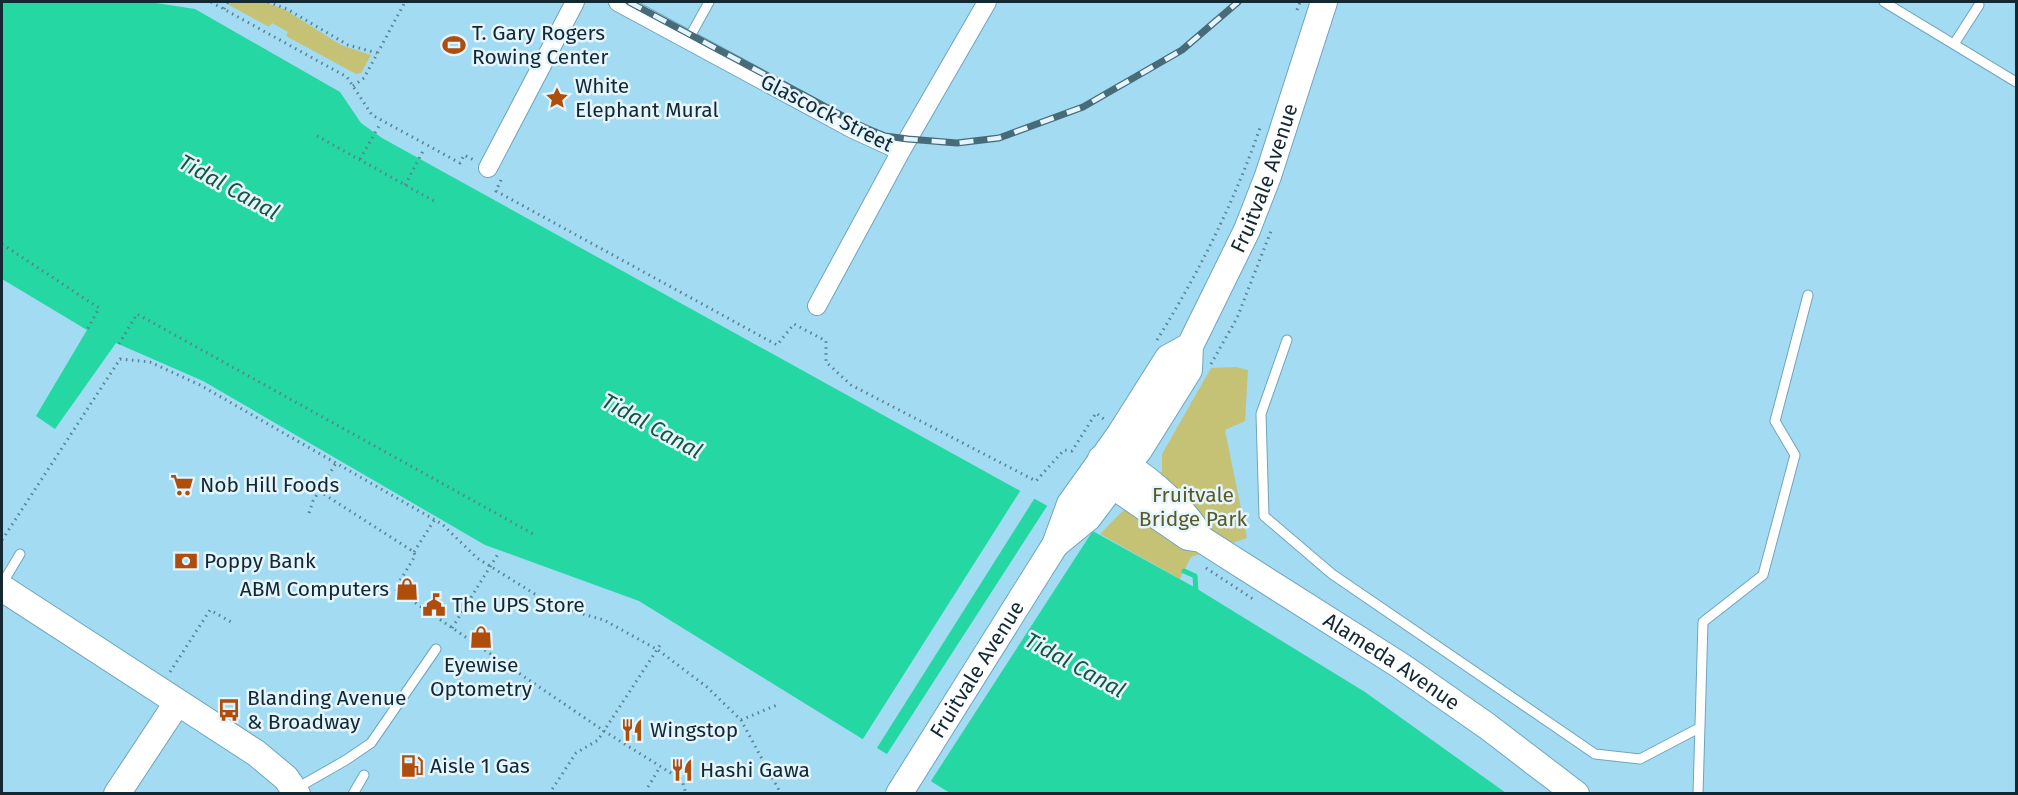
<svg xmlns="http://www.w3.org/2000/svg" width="2018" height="795" font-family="'Fira Sans',sans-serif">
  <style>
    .green { fill: #c5c276 }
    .water { fill: #24d7a3 }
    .pier { fill: #a3dbf3 }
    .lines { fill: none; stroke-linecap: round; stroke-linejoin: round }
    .stream { stroke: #24d7a3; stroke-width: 5 }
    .lane-casing { stroke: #6fa5bd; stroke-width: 11 }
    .street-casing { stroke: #6fa5bd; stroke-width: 20 }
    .secondary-casing { stroke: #6fa5bd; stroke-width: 28 }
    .path { stroke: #5b8293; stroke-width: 3; stroke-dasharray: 1.5 4.5; stroke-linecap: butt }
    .lane { stroke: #fff; stroke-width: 9 }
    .street { stroke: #fff; stroke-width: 18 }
    .secondary { stroke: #fff; stroke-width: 26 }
    .rail-casing { stroke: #486b7a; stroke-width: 7 }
    .rail { stroke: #e5f5fd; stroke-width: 4.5; stroke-dasharray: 14; stroke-linecap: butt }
    .labels { text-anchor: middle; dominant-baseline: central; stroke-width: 5; stroke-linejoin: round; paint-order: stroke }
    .poi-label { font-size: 21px; fill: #122832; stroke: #e5f5fd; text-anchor: start }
    .street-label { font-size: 21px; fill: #122832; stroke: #e5f5fd }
    .park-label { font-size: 21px; fill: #5b5924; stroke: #e5f5fd }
    .water-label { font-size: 22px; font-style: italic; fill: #155641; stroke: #e5f5fd }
  </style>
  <rect width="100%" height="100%" fill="#a3dbf3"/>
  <path class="green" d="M230,2H263L284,9L341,45L371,55L361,73L356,74L286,36L288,32L272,23L269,27L229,5Z
    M1236,367L1248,370L1245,421L1225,430L1247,538L1191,557L1180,579L1100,534L1162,471V454L1211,368Z"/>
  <path class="water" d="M2,2H150L195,9L340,92L361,123L382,138L1194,587L1365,692L1506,793H950L639,601L485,545L203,381L116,343L55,429L36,416L87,330L2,279Z"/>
  <path class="pier" d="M1022,488L1036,496L875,751L861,742Z
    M1049,503L1094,529L929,784L885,757Z"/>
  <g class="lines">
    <path class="stream" d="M1184,571L1195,576L1196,592"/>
    <g class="lane-casing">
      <path id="lane" d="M1884,2L2016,82
        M688,40L709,2
        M1954,44L1979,5
        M1287,340L1261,414L1264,516L1332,574L1595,754L1640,759L1699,728
        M2,584L20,554
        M297,788L346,760L371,743L436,649
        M353,794L364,775
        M1698,794L1703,622L1763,575L1795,455L1775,421L1808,295"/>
    </g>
    <g class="street-casing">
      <path id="street" d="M618,2L853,129L901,151
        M488,168L575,2
        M817,306L901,151L987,2"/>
    </g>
    <g class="secondary-casing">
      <g id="secondary">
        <path id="s1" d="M1101,459L1112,485L1188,537L1201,539L1401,666L1487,726L1576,794"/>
        <path d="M1111,461C1117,463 1124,464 1129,467C1150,480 1188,513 1198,534"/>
        <path id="s2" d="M1055,545L1088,518L1139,450L1189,370L1190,346L1247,230L1268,176L1324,2"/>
        <path d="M2,588L256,753L286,778L297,794"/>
        <path d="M117,794L177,703"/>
        <path id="s3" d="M899,794L1055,545L1070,504L1120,434L1168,358L1190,346"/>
      </g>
    </g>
    <path class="path" d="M211,2L347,77L372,115L460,163L464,155L474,160
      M268,2L287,9L348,45L377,53
      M224,9L228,2
      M1297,10L1300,2
      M353,86L364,78L405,2
      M317,136L434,201
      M360,159L379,126
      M501,180L496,191L777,345L794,324L826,341V362L851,385L1036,481L1064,450L1072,451L1096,413L1105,420
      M405,185L423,151
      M2,244L99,308L87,330
      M1157,340C1199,272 1235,201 1261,125
      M119,344L137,314L535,535
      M1211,364L1237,318L1271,231
      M319,491L414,552L415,556L395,589L604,731L682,780L686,794
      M309,513L313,501L336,463
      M2,540L120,359L150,362L200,385L442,524L477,558L554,606L604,620L658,650L707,687L741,720L781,794
      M414,552L435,519
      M1206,568L1253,599
      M452,628L498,554
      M170,672L210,610L233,623
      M741,720L777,705
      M648,787L660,767
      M549,794L576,753L598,740L662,642"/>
    <use href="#lane" class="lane"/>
    <use href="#street" class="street"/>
    <use href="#secondary" class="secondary"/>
    <g class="rail-casing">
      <path id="rail" d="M629,2L865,128L885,136L908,139L957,143L999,138L1083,107L1182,50L1238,2"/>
    </g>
    <use href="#rail" class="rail"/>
  </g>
  <defs>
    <g id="stadium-bare" transform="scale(1.8)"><path d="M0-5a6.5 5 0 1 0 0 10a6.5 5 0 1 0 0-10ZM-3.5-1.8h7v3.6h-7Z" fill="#ae4d0c" stroke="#e5f5fd" stroke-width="2.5" paint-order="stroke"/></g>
    <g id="sight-bare" transform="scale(1.8)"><path d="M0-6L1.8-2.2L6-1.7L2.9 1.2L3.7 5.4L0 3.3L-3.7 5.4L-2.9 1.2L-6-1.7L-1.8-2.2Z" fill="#ae4d0c" stroke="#e5f5fd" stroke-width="2.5" paint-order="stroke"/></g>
    <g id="supermarket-bare" transform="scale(1.8)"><path d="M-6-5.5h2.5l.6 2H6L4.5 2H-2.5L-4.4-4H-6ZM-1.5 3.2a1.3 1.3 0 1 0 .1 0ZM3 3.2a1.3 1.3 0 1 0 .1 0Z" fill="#ae4d0c" stroke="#e5f5fd" stroke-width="2.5" paint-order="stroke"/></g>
    <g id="bank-bare" transform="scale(1.8)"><path d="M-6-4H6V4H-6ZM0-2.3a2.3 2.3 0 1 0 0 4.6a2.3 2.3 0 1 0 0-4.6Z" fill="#ae4d0c" stroke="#e5f5fd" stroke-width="2.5" paint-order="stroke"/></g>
    <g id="shop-bare" transform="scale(1.8)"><path d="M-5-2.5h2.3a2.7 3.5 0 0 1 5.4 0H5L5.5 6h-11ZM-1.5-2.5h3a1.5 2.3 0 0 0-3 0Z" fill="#ae4d0c" stroke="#e5f5fd" stroke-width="2.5" paint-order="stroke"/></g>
    <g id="civic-bare" transform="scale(1.8)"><path d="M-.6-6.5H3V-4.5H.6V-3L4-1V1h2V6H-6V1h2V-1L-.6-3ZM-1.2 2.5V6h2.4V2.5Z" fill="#ae4d0c" stroke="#e5f5fd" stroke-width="2.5" paint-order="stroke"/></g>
    <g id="bus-bare" transform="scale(1.8)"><path d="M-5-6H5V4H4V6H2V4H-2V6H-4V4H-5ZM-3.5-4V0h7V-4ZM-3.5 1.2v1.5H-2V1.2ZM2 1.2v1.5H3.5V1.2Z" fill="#ae4d0c" stroke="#e5f5fd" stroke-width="2.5" paint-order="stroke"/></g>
    <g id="restaurant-bare" transform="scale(1.8)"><path d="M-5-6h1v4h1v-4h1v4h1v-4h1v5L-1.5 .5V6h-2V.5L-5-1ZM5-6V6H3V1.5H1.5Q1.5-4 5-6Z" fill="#ae4d0c" stroke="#e5f5fd" stroke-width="2.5" paint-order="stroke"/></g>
    <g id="fuel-bare" transform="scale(1.8)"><path d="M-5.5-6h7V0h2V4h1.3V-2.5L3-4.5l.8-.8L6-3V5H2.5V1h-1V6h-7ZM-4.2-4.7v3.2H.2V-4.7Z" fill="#ae4d0c" stroke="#e5f5fd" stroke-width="2.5" paint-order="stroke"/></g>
  </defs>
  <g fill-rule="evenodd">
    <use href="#stadium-bare" x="454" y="45"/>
    <use href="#sight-bare" x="557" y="98"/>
    <use href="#supermarket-bare" x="182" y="485"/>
    <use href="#bank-bare" x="186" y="561"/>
    <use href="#shop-bare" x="407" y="589"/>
    <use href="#civic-bare" x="434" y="605"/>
    <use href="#shop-bare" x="481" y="637"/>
    <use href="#bus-bare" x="229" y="710"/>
    <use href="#restaurant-bare" x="632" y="730"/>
    <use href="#fuel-bare" x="412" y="766"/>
    <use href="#restaurant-bare" x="682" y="770"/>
  </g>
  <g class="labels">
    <g class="poi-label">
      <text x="472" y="33">T. Gary Rogers<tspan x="472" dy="24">Rowing Center</tspan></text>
      <text x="575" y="86">White<tspan x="575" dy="24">Elephant Mural</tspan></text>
      <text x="200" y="485">Nob Hill Foods</text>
      <text x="204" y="561">Poppy Bank</text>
      <text x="389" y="589" text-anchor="end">ABM Computers</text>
      <text x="452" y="605">The UPS Store</text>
      <text x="481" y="665" text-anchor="middle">Eyewise<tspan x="481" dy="24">Optometry</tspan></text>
      <text x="247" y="698">Blanding Avenue<tspan x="247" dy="24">&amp; Broadway</tspan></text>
      <text x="650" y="730">Wingstop</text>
      <text x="430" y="766">Aisle 1 Gas</text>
      <text x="700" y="770">Hashi Gawa</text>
    </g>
    <g class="street-label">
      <text transform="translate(827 113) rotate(27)">Glascock Street</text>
      <text stroke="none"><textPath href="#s2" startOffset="430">Fruitvale Avenue</textPath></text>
      <text stroke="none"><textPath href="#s1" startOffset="360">Alameda Avenue</textPath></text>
      <text stroke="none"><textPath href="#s3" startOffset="147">Fruitvale Avenue</textPath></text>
    </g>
    <g class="park-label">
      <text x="1193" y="495">Fruitvale<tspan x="1193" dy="24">Bridge Park</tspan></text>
    </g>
    <g class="water-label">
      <text transform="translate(229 187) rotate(29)">Tidal Canal</text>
      <text transform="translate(652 426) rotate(29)">Tidal Canal</text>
      <text transform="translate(1075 665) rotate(29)">Tidal Canal</text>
    </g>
  </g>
  <rect width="2018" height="795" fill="none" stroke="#122832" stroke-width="6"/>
</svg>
